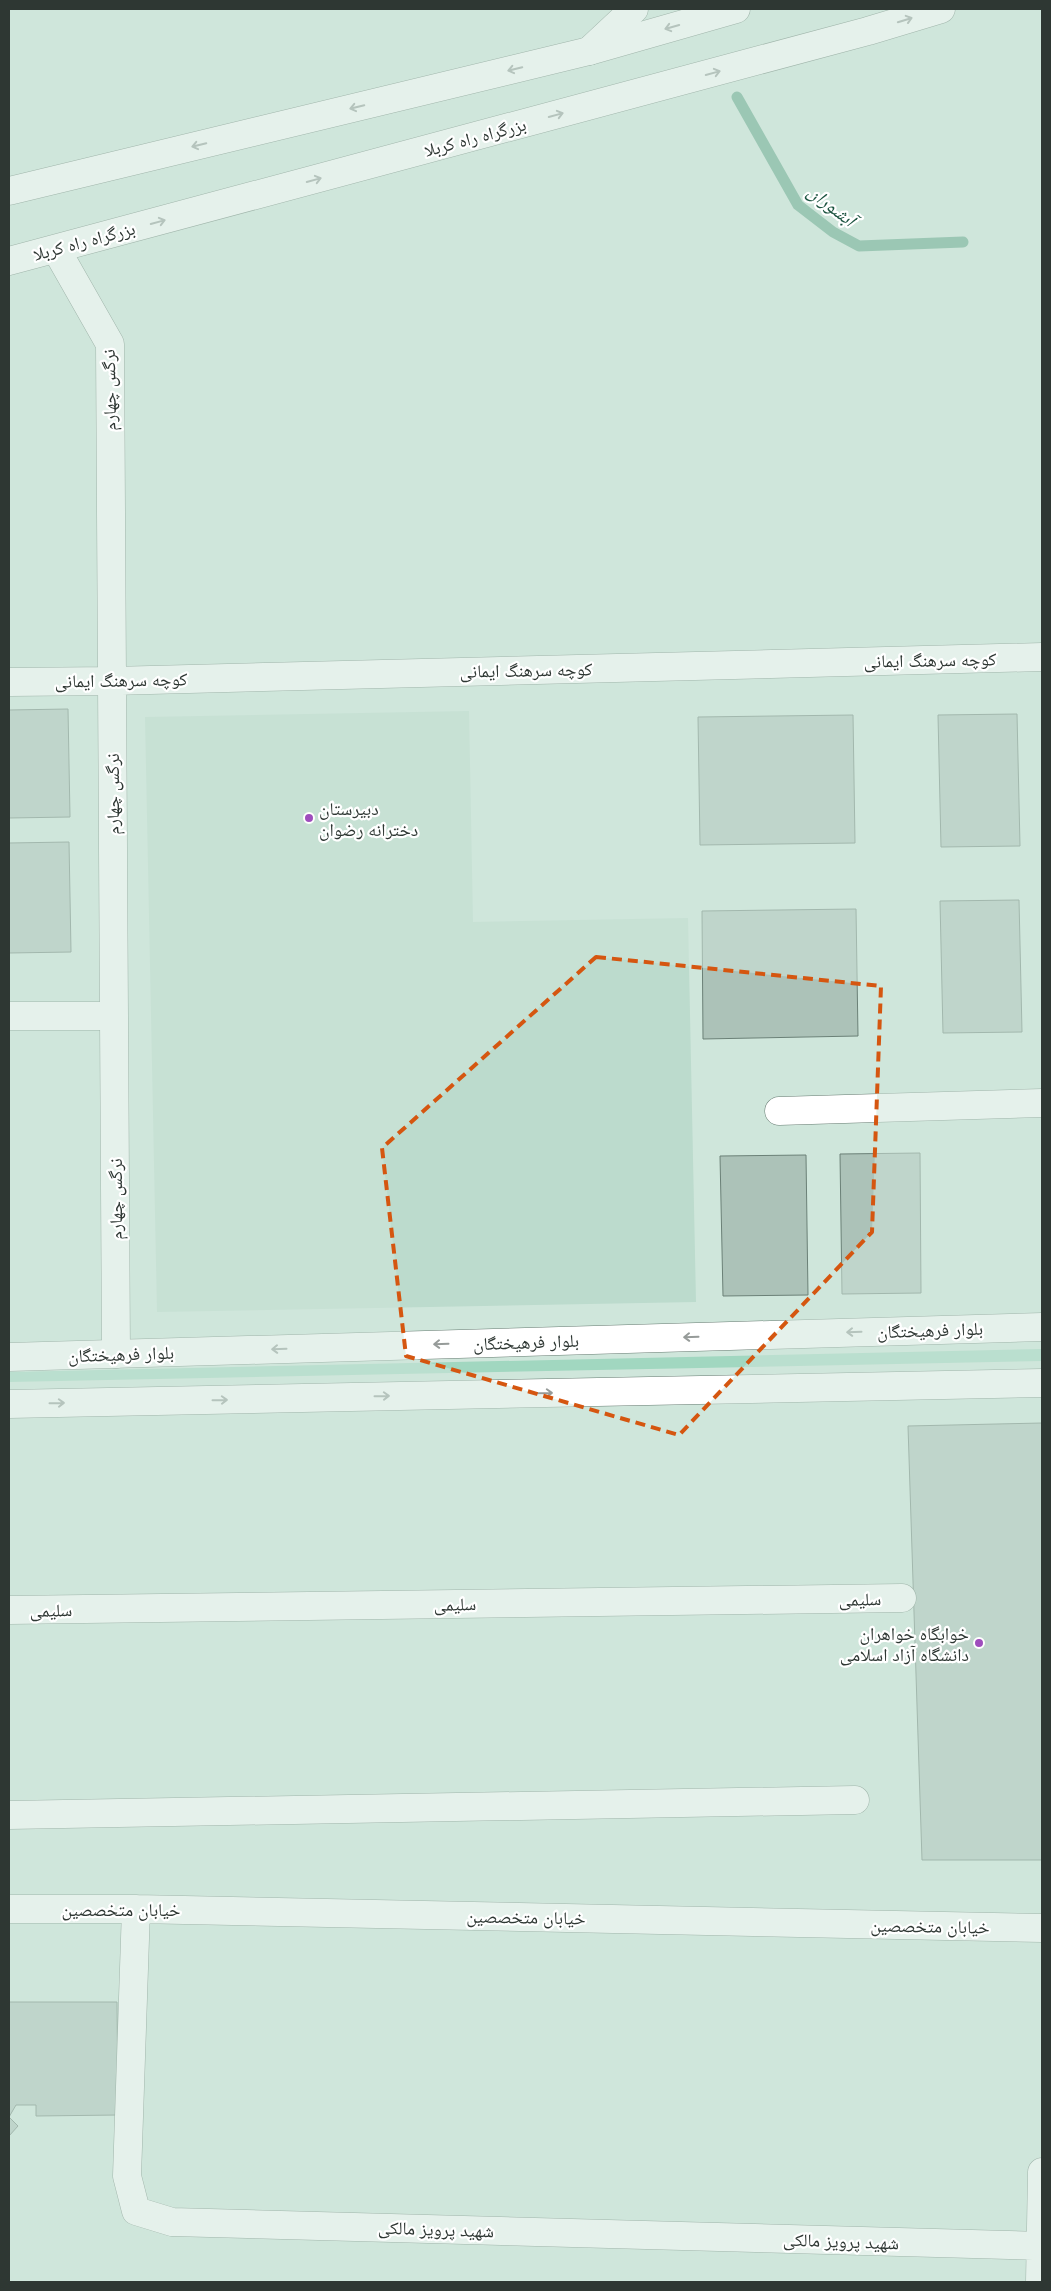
<svg xmlns="http://www.w3.org/2000/svg" width="1051" height="2291" font-family="Quicksand,'Noto Naskh Arabic',sans-serif">
  <style>
    .built { fill: #bcdbcd }
    .green { fill: #a1d7c0 }
    .lines { fill: none; stroke-linecap: round; stroke-linejoin: round }
    .stream { stroke: #5ca286; stroke-width: 11 }
    .building { fill: #acc2b8; stroke: #6b8077 }
    .minor-casing { stroke: #677c72; stroke-width: 29 }
    .major-casing { stroke: #677c72; stroke-width: 29 }
    .highway-casing { stroke: #677c72; stroke-width: 29 }
    .minor { stroke: #fff; stroke-width: 28 }
    .major { stroke: #fff; stroke-width: 28 }
    .highway { stroke: #fff; stroke-width: 28 }
    .oneway { stroke: #969b99 }
    .marked { fill: none; stroke: #d55610; stroke-width: 4; stroke-dasharray: 10 6; stroke-linejoin: round }
    .poi-dot { fill: #9f4dbd; stroke: #fff; stroke-width: 2 }
    .labels { text-anchor: middle; dominant-baseline: central; stroke-width: 4.5; stroke-linejoin: round; paint-order: stroke }
    .street-label { font-size: 18px; fill: #2e3733; stroke: #fff }
    .poi-label { font-size: 18px; fill: #2e3733; stroke: #fff; text-anchor: start }
    .water-label { font-size: 19px; font-style: italic; fill: #1b533f; stroke: #fff }
  </style>
  <rect width="100%" height="100%" fill="#cfe6db"/>
  <path class="built" d="M469,711L473,922L688,918L696,1302L157,1312L145,717Z"/>
  <path class="green" d="M1042,1349V1361L9,1382V1372Z"/>
  <g class="lines">
    <path class="stream" d="M737,97L798,205L833,232L859,246L963,242"/>
  </g>
  <path class="building" d="M68,709L70,817L9,818V710Z
    M1017,714L1020,846L941,847L938,715Z
    M853,715L855,843L700,845L698,717Z
    M69,842L71,952L9,953V843Z
    M1019,900L1022,1032L943,1033L940,901Z
    M856,909L858,1036L703,1039L702,911Z
    M920,1153L921,1293L842,1294L840,1154Z
    M806,1155L808,1295L723,1296L720,1156Z
    M1042,1423V1860H922L908,1426Z
    M9,2002H117L118,2115L36,2116V2105H16L9,2117Z
    M9,2117L18,2126L9,2136Z"/>
  <g class="lines">
    <g class="minor-casing">
      <path id="minor" d="M56,249L110,344L116,1354
        M9,682L112,681L1042,657
        M9,1016H114
        M779,1111L1042,1103
        M9,1610L902,1598
        M9,1815L855,1800
        M9,1909H136L1042,1928
        M136,1909L127,2176L136,2211L172,2222L1042,2246
        M1040,2282L1042,2172"/>
    </g>
    <g class="major-casing">
      <path id="major" d="M589,51L634,9
        M9,1357L1042,1327
        M9,1404L1042,1383"/>
    </g>
    <g class="highway-casing">
      <path id="highway" d="M9,191L589,51L736,9
        M9,261L868,31L941,9"/>
    </g>
    <use href="#minor" class="minor"/>
    <use href="#major" class="major"/>
    <use href="#highway" class="highway"/>
  </g>
  <defs><path id="oneway-shaft" d="M-6 0H5M1.5-3L5.5 0L1.5 3" fill="none" stroke-width="1.6" stroke-linecap="round" stroke-linejoin="round" transform="scale(1.25)"/></defs>
  <g class="oneway">
    <use href="#oneway-shaft" transform="translate(905 20) rotate(-17)"/>
    <use href="#oneway-shaft" transform="translate(672 27) rotate(164)"/>
    <use href="#oneway-shaft" transform="translate(515 69) rotate(166)"/>
    <use href="#oneway-shaft" transform="translate(713 73) rotate(-15)"/>
    <use href="#oneway-shaft" transform="translate(357 107) rotate(166)"/>
    <use href="#oneway-shaft" transform="translate(556 115) rotate(-15)"/>
    <use href="#oneway-shaft" transform="translate(199 145) rotate(166)"/>
    <use href="#oneway-shaft" transform="translate(314 180) rotate(-15)"/>
    <use href="#oneway-shaft" transform="translate(158 222) rotate(-15)"/>
    <use href="#oneway-shaft" transform="translate(854 1332) rotate(178)"/>
    <use href="#oneway-shaft" transform="translate(691 1337) rotate(178)"/>
    <use href="#oneway-shaft" transform="translate(441 1344) rotate(178)"/>
    <use href="#oneway-shaft" transform="translate(279 1349) rotate(178)"/>
    <use href="#oneway-shaft" transform="translate(545 1393) rotate(-1)"/>
    <use href="#oneway-shaft" transform="translate(382 1396) rotate(-1)"/>
    <use href="#oneway-shaft" transform="translate(220 1400) rotate(-1)"/>
    <use href="#oneway-shaft" transform="translate(57 1403) rotate(-1)"/>
  </g>
  <path d="M0 0H1051V2291H0ZM596,957L881,986L872,1232L679,1435L406,1356L382,1148Z" fill="#cfe6db" fill-opacity=".55" fill-rule="evenodd"/>
  <path class="marked" d="M596,957L881,986L872,1232L679,1435L406,1356L382,1148Z"/>
  <g class="poi-dot">
    <circle cx="309" cy="818" r="5"/>
    <circle cx="979" cy="1643" r="5"/>
  </g>
  <g class="labels">
    <g class="street-label">
      <text transform="translate(475 137) rotate(-15)">بزرگراه راه کربلا</text>
      <text transform="translate(84 241) rotate(-15)">بزرگراه راه کربلا</text>
      <text transform="translate(109 390) rotate(-91)">نرگس چهارم</text>
      <text transform="translate(930 660) rotate(-1)">کوچه سرهنگ ایمانی</text>
      <text transform="translate(526 670) rotate(-1)">کوچه سرهنگ ایمانی</text>
      <text transform="translate(121 680) rotate(-1)">کوچه سرهنگ ایمانی</text>
      <text transform="translate(112 794) rotate(-90)">نرگس چهارم</text>
      <text transform="translate(115 1199) rotate(-90)">نرگس چهارم</text>
      <text transform="translate(930 1330) rotate(-2)">بلوار فرهیختگان</text>
      <text transform="translate(526 1342) rotate(-2)">بلوار فرهیختگان</text>
      <text transform="translate(121 1354) rotate(-2)">بلوار فرهیختگان</text>
      <text transform="translate(860 1599) rotate(-1)">سلیمی</text>
      <text transform="translate(455 1604) rotate(-1)">سلیمی</text>
      <text transform="translate(51 1610) rotate(-1)">سلیمی</text>
      <text x="121" y="1909">خیابان متخصصین</text>
      <text transform="translate(526 1917) rotate(1)">خیابان متخصصین</text>
      <text transform="translate(930 1926) rotate(1)">خیابان متخصصین</text>
      <text transform="translate(436 2229) rotate(2)">شهید پرویز مالکی</text>
      <text transform="translate(841 2241) rotate(2)">شهید پرویز مالکی</text>
    </g>
    <g class="poi-label">
      <text x="319" y="808">دبیرستان<tspan x="319" dy="21">دخترانه رضوان</tspan></text>
      <text x="969" y="1633" text-anchor="end">خوابگاه خواهران<tspan x="969" dy="21">دانشگاه آزاد اسلامی</tspan></text>
    </g>
    <g class="water-label">
      <text transform="translate(832 205) rotate(38)">آبشوران</text>
    </g>
  </g>
  <rect width="1051" height="2291" fill="none" stroke="#2e3733" stroke-width="20"/>
</svg>
